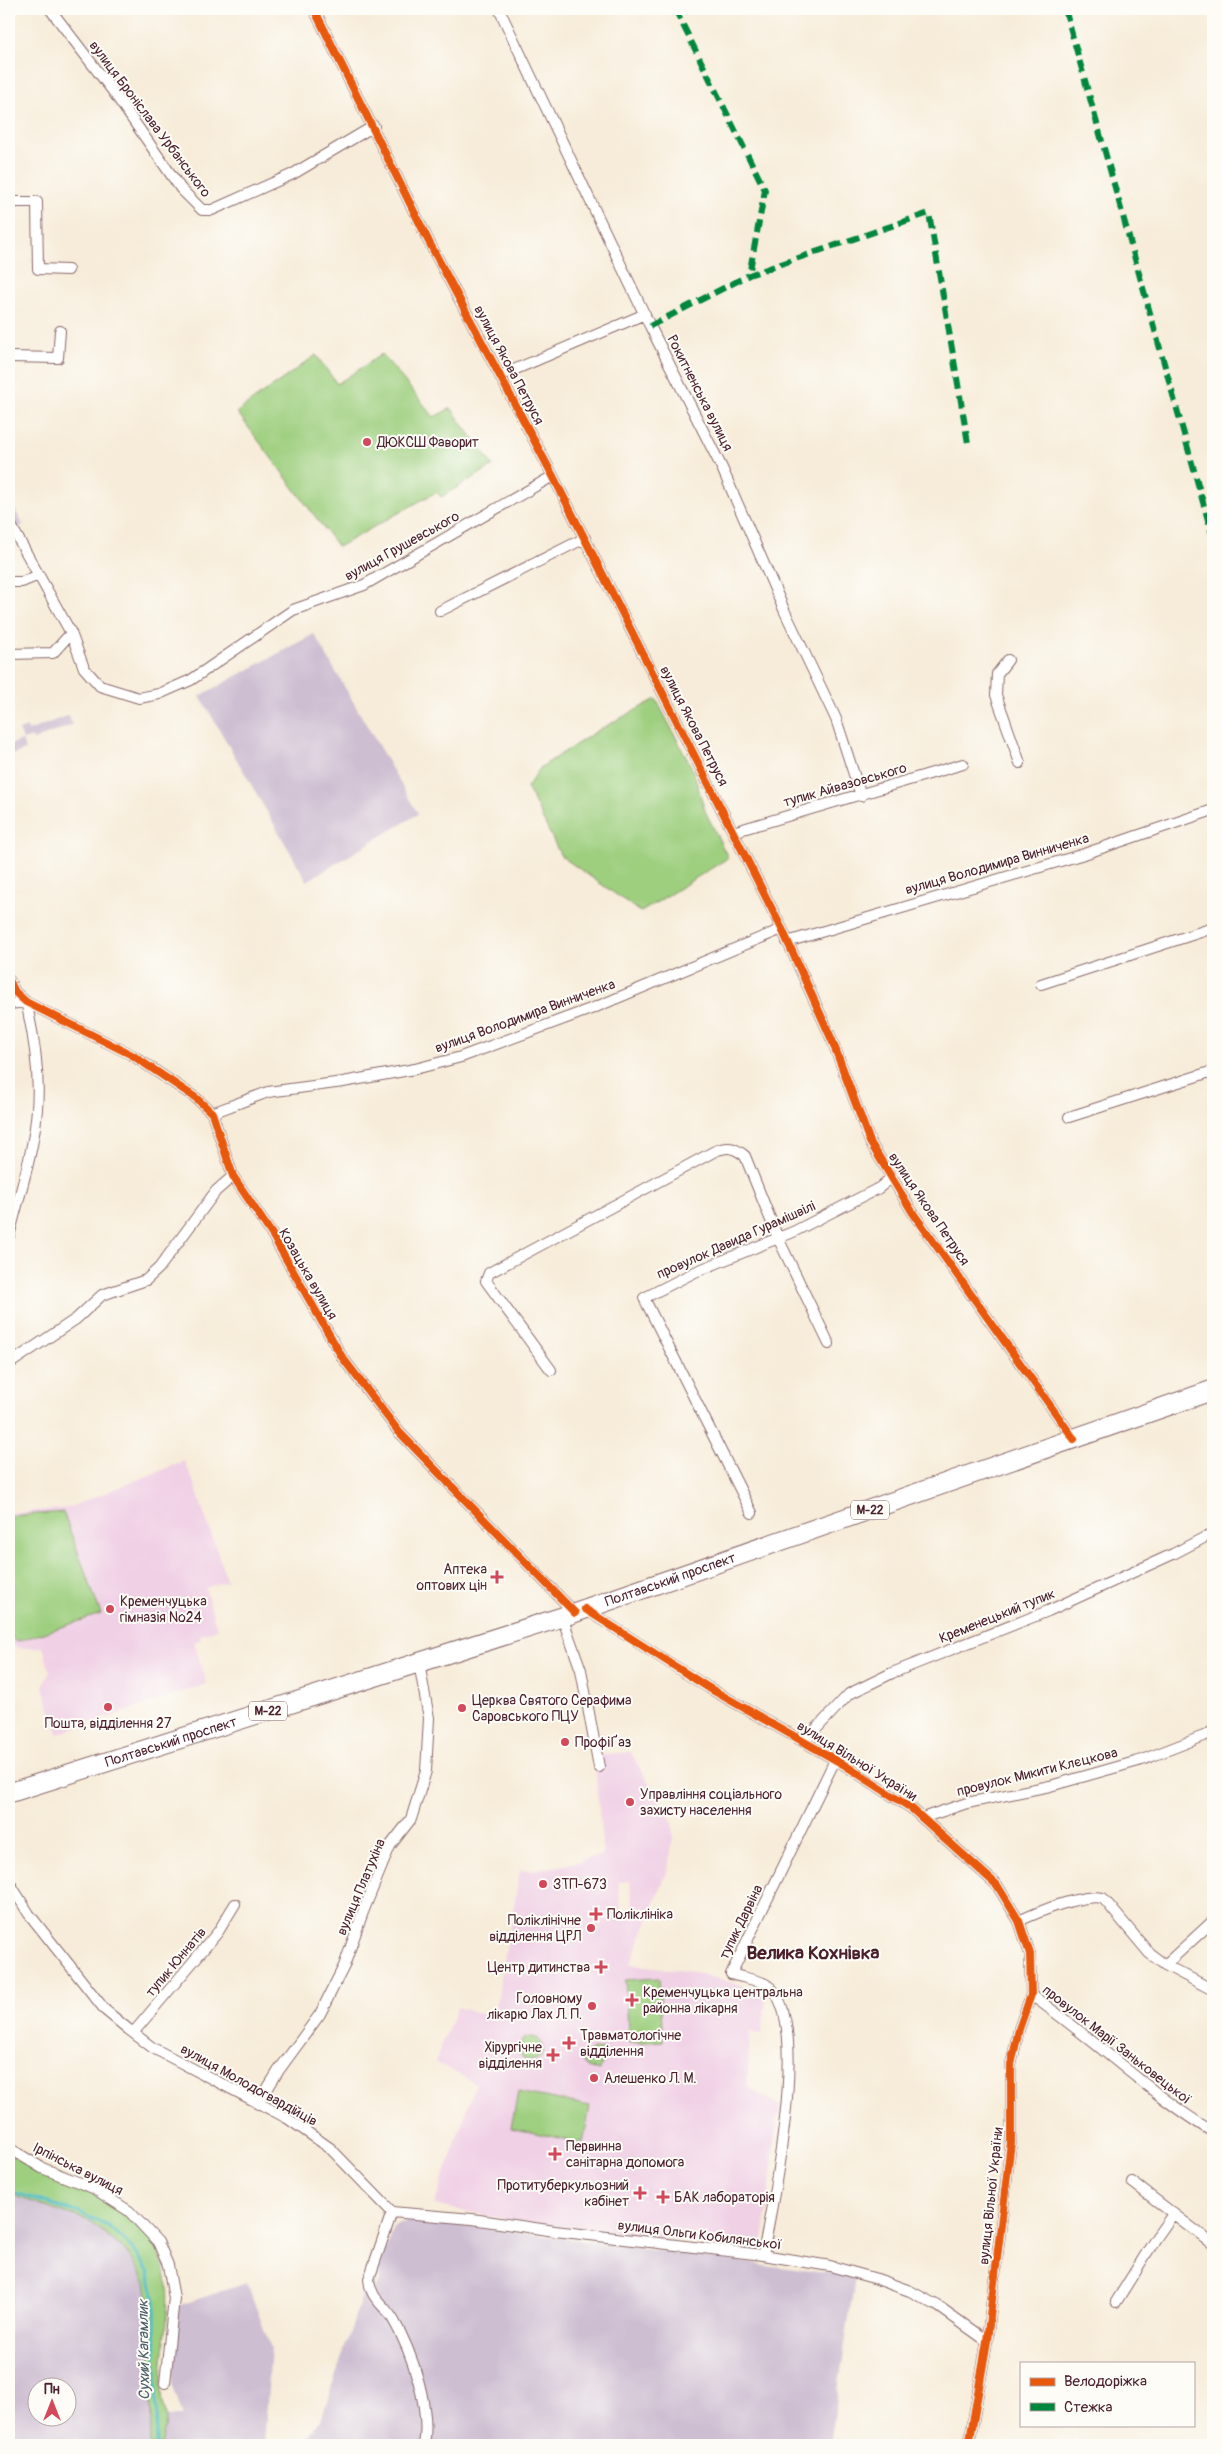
<svg xmlns="http://www.w3.org/2000/svg" width="1222" height="2454" font-family="Pangolin,sans-serif">
  <style>
    .built { fill: #f0d0e5; fill-rule: evenodd }
    .industrial { fill: #cebed2; fill-rule: evenodd }
    .green { fill: #9ecf7f; stroke: #747755 }
    .lines { fill: none; stroke-linecap: round; stroke-linejoin: round }
    .stream { stroke: #4cbbc4; stroke-width: 3 }
    .street-casing { stroke: #876768; stroke-width: 12 }
    .highway-casing { stroke: #876768; stroke-width: 21 }
    .street { stroke: #fff; stroke-width: 10 }
    .highway { stroke: #fff; stroke-width: 19 }
    .quiet { stroke: #00873e; stroke-width: 6; stroke-dasharray: 12 6; stroke-linecap: butt }
    .cycleway-casing { stroke: #fdfcf7; stroke-width: 11 }
    .cycleway { stroke: #e8590c; stroke-width: 8 }
    .poi-dot { fill: #d1495b; stroke: #fdfcf7; stroke-width: 2 }
    .labels { text-anchor: middle; dominant-baseline: central; stroke-width: 4; stroke-linejoin: round; paint-order: stroke }
    .shield { fill: #fdfcf7; stroke: #806168; stroke-width: 1 }
    .shield-label { font-size: 12px; font-weight: bold; fill: #4a1f2b }
    .street-label { font-size: 14px; fill: #4a1f2b; stroke: #fdfcf7 }
    .poi-label { font-size: 14px; fill: #4a1f2b; stroke: #fdfcf7; text-anchor: start }
    .water-label { font-size: 15px; font-style: italic; fill: #4b5d68; stroke: #fdfcf7 }
    .district-label { font-size: 19px; font-weight: bold; fill: #4a1f2b; stroke: #fdfcf7 }
  </style>
  <rect width="100%" height="100%" fill="#fdfcf7"/>
  <filter id="ink" filterUnits="userSpaceOnUse"><feTurbulence type="fractalNoise" baseFrequency=".02" numOctaves="2"/><feDisplacementMap in="SourceGraphic" scale="10" xChannelSelector="R" yChannelSelector="G"/><feConvolveMatrix kernelMatrix="1 2 1 2 8 2 1 2 1" color-interpolation-filters="sRGB"/></filter>
  <filter id="wash" filterUnits="userSpaceOnUse"><feTurbulence type="fractalNoise" baseFrequency=".0096" numOctaves="4" result="noise"/><feDisplacementMap in="SourceGraphic" scale="20" xChannelSelector="R" yChannelSelector="G"/><feGaussianBlur stdDeviation="1.12" result="paint"/><feColorMatrix in="noise" values="0 0 0 0 0 0 0 0 0 0 0 0 0 0 0 0 0 1.4 0 .05"/><feComposite in="paint" operator="in"/></filter>
  <g filter="url(#wash)">
    <rect width="100%" height="100%" fill="#f7ecd9"/>
    <path class="built" d="M184,1461L194,1483L227,1581L205,1588L217,1629L200,1635L201,1639L194,1642L207,1684L58,1734L43,1687L50,1671L43,1647L19,1648L9,1644V1513L68,1508Z
      M630,1752L672,1821L673,1840L668,1870L630,1964L693,1972L755,1989L756,1992L767,1995L761,2034L750,2032L747,2087L784,2108L776,2123L780,2125L775,2135L768,2208L761,2250L508,2220L434,2205L476,2083L435,2062L457,2007L494,2018L520,1871L561,1866L603,1855L594,1755ZM630,1881L634,1918L622,1919L618,1882Z"/>
    <path class="industrial" d="M9,499L23,525L15,529L9,518Z
      M314,634L418,814L307,881L200,696Z
      M69,715L72,725L33,740L32,737L23,740L19,730L27,727L28,731Z
      M22,740L25,750L9,756V745Z
      M9,2194L90,2221L128,2253L146,2282L150,2308L151,2445H9ZM38,2386H68V2416H38Z
      M419,2219L855,2277L830,2445H303L322,2417L363,2293L371,2292L380,2281L379,2268L394,2227L400,2223Z
      M247,2283L271,2348L264,2445H162L166,2416H183L172,2383L177,2306Z"/>
    <path class="green" d="M382,354L434,417L451,408L493,466L441,497L436,492L338,547L237,412L316,355L337,384Z
      M656,699L693,770L705,811L728,858L641,912L561,856L527,787L541,767L597,731Z
      M63,1512L101,1614L16,1642L9,1634V1516Z
      M659,1978L663,2041L629,2043L625,1980Z
      M519 2049a12 12 0 1 1 24 0a12 12 0 1 1-24 0Z
      M593,2049L605,2050L600,2071L587,2068L583,2063V2056Z
      M518,2092L590,2106L583,2143L511,2128Z
      M9,2152C54,2174 128,2202 155,2246C180,2285 160,2349 162,2393C162,2400 165,2408 166,2415C167,2425 162,2435 162,2445H151L150,2308L146,2282L128,2253L90,2221L9,2194Z"/>
    <g class="lines">
      <path class="stream" d="M9,2191L80,2213L108,2226L134,2250L148,2271L155,2297L157,2445"/>
    </g>
  </g>
  <g filter="url(#ink)">
    <g class="lines">
      <g class="street-casing">
        <path id="street" d="M50,9L112,90L181,189L202,210H212L293,174L374,126
          M314,9L429,242L553,476L782,929L832,1040L870,1142L913,1213L1074,1439
          M499,9L650,326L722,468L785,612L836,719L861,796
          M9,202H37L38,269L68,270
          M9,357L58,358L60,331
          M502,375L645,314
          M9,522L71,633L84,668L100,686L139,698L159,694L191,680L293,610L364,585L553,476
          M9,582H22L39,575
          M440,611L585,538
          M9,654L53,653L71,633
          M1008,660L997,674L996,695L1020,763
          M733,832L963,764
          M787,942L1084,854L1213,810
          M9,980L15,992L26,1002L132,1055L196,1098L212,1113L233,1176L273,1236L342,1357L399,1432L575,1613
          M1041,984L1213,928
          M9,1004L26,1002C34,1036 40,1074 37,1109C34,1152 19,1195 9,1236
          M212,1113L268,1092L343,1082L415,1069L461,1057L596,1007L782,929
          M1069,1117L1213,1071
          M9,1364L76,1319L102,1295L146,1280L159,1268L216,1191L233,1176
          M551,1370L486,1281L489,1273L715,1151C728,1146 734,1147 745,1156L778,1238L829,1344
          M752,1513L644,1298L695,1272L793,1232L879,1188L891,1178
          M585,1609L709,1688L843,1764L911,1808L997,1885L1019,1921L1030,1954L1031,1995L1019,2029L1011,2065V2142L987,2341L969,2445
          M562,1617L581,1670L599,1767
          M804,1742L849,1694L892,1673L1048,1611L1173,1554L1213,1533
          M922,1818L967,1803L1050,1786L1142,1760L1204,1736L1213,1731
          M9,1882L29,1914L105,2010L128,2029L153,2048L287,2118L330,2148L392,2212
          M1019,1921C1038,1912 1083,1893 1103,1898L1149,1953L1165,1965L1213,1990
          M1165,1965L1213,1921
          M1031,1995C1094,2038 1148,2093 1213,2132
          M133,2033L218,1932L235,1904
          M258,2104L279,2070L320,2014L344,1966L363,1912L390,1846L411,1819L426,1771L429,1718L419,1663
          M9,2148L42,2168L93,2188L129,2211L158,2242L168,2265L174,2298L165,2383
          M1132,2182L1213,2244
          M392,2212L472,2219L555,2231L763,2255L830,2266L877,2279L910,2291L938,2306L987,2341
          M392,2212L369,2279C370,2299 385,2305 394,2321C412,2352 431,2409 424,2445
          M763,2255C771,2206 814,2015 767,1985C758,1979 742,1978 731,1974L835,1760
          M1116,2302L1156,2238L1173,2214"/>
      </g>
      <g class="highway-casing">
        <g id="highway">
          <path id="s1" d="M9,1793L562,1617L1213,1390"/>
        </g>
      </g>
      <use href="#street" class="street"/>
      <use href="#highway" class="highway"/>
      <path class="quiet" d="M675,9L765,190L749,275
        M1065,9L1213,538
        M650,326L749,275L929,213L968,443"/>
      <g class="cycleway-casing">
        <path id="cycleway" d="M314,9L429,242L553,476L782,929L832,1040L870,1142L913,1213L1074,1439
          M9,980L15,992L26,1002L132,1055L196,1098L212,1113L233,1176L273,1236L342,1357L399,1432L575,1613
          M585,1609L709,1688L843,1764L911,1808L997,1885L1019,1921L1030,1954L1031,1995L1019,2029L1011,2065V2142L987,2341L969,2445"/>
      </g>
      <use href="#cycleway" class="cycleway"/>
    </g>
  </g>
  <g class="poi-dot">
    <circle cx="367" cy="442" r="5"/>
    <path d="M494.5 1569.5h5v5h5v5h-5v5h-5v-5h-5v-5h5z"/>
    <circle cx="110" cy="1609" r="5"/>
    <circle cx="108" cy="1707" r="5"/>
    <circle cx="462" cy="1708" r="5"/>
    <circle cx="565" cy="1742" r="5"/>
    <circle cx="630" cy="1802" r="5"/>
    <circle cx="543" cy="1884" r="5"/>
    <path d="M593.5 1906.5h5v5h5v5h-5v5h-5v-5h-5v-5h5z"/>
    <circle cx="591" cy="1928" r="5"/>
    <path d="M598.5 1959.5h5v5h5v5h-5v5h-5v-5h-5v-5h5z"/>
    <path d="M629.5 1992.5h5v5h5v5h-5v5h-5v-5h-5v-5h5z"/>
    <circle cx="592" cy="2006" r="5"/>
    <path d="M566.5 2035.5h5v5h5v5h-5v5h-5v-5h-5v-5h5z"/>
    <path d="M550.5 2047.5h5v5h5v5h-5v5h-5v-5h-5v-5h5z"/>
    <circle cx="594" cy="2078" r="5"/>
    <path d="M552.5 2146.5h5v5h5v5h-5v5h-5v-5h-5v-5h5z"/>
    <path d="M637.5 2185.5h5v5h5v5h-5v5h-5v-5h-5v-5h5z"/>
    <path d="M660.5 2189.5h5v5h5v5h-5v5h-5v-5h-5v-5h5z"/>
  </g>
  <g class="labels">
    <g class="shield">
      <rect x="851" y="1500.5" width="38" height="19" rx="4"/>
      <rect x="249" y="1701.5" width="38" height="19" rx="4"/>
    </g>
    <g class="shield-label">
      <text x="870" y="1510">М-22</text>
      <text x="268" y="1711">М-22</text>
    </g>
    <g class="street-label">
      <text transform="translate(150 119) rotate(53)">вулиця Броніслава Урбанського</text>
      <text transform="translate(509 365) rotate(62)">вулиця Якова Петруся</text>
      <text transform="translate(700 393) rotate(63)">Рокитненська вулиця</text>
      <text transform="translate(402 546) rotate(-29)">вулиця Грушевського</text>
      <text transform="translate(694 726) rotate(63)">вулиця Якова Петруся</text>
      <text transform="translate(845 785) rotate(-16)">тупик Айвазовського</text>
      <text transform="translate(997 864) rotate(-16)">вулиця Володимира Винниченка</text>
      <text transform="translate(525 1016) rotate(-20)">вулиця Володимира Винниченка</text>
      <text transform="translate(929 1209) rotate(56)">вулиця Якова Петруся</text>
      <text transform="translate(736 1240) rotate(-24)">провулок Давида Гурамішвілі</text>
      <text transform="translate(308 1274) rotate(60)">Козацька вулиця</text>
      <text stroke="none"><textPath href="#s1" startOffset="695">Полтавський проспект</textPath></text>
      <text transform="translate(997 1616) rotate(-22)">Кременецький тупик</text>
      <text stroke="none"><textPath href="#s1" startOffset="170">Полтавський проспект</textPath></text>
      <text transform="translate(857 1761) rotate(32)">вулиця Вільної України</text>
      <text transform="translate(1037 1772) rotate(-14)">провулок Микити Клєцкова</text>
      <text transform="translate(361 1887) rotate(-67)">вулиця Платухіна</text>
      <text transform="translate(741 1922) rotate(-64)">тупик Дарвіна</text>
      <text transform="translate(176 1962) rotate(-50)">тупик Юннатів</text>
      <text transform="translate(1117 2045) rotate(38)">провулок Марії Заньковецької</text>
      <text transform="translate(249 2085) rotate(29)">вулиця Молодогвардійців</text>
      <text transform="translate(78 2169) rotate(27)">Ірпінська вулиця</text>
      <text transform="translate(991 2196) rotate(-84)">вулиця Вільної України</text>
      <text transform="translate(700 2235) rotate(7)">вулиця Ольги Кобилянської</text>
    </g>
    <g class="poi-label">
      <text x="377" y="442">ДЮКСШ Фаворит</text>
      <text x="487" y="1569" text-anchor="end">Аптека<tspan x="487" dy="16">оптових цін</tspan></text>
      <text x="120" y="1601">Кременчуцька<tspan x="120" dy="16">гімназія №24</tspan></text>
      <text x="472" y="1700">Церква Святого Серафима<tspan x="472" dy="16">Саровського ПЦУ</tspan></text>
      <text x="108" y="1723" text-anchor="middle">Пошта, відділення 27</text>
      <text x="575" y="1742">ПрофіҐаз</text>
      <text x="640" y="1794">Управління соціального<tspan x="640" dy="16">захисту населення</tspan></text>
      <text x="553" y="1884">ЗТП-673</text>
      <text x="607" y="1914">Поліклініка</text>
      <text x="581" y="1920" text-anchor="end">Поліклінічне<tspan x="581" dy="16">відділення ЦРЛ</tspan></text>
      <text x="590" y="1967" text-anchor="end">Центр дитинства</text>
      <text x="643" y="1992">Кременчуцька центральна<tspan x="643" dy="16">районна лікарня</tspan></text>
      <text x="582" y="1998" text-anchor="end">Головному<tspan x="582" dy="16">лікарю Лах Л. П.</tspan></text>
      <text x="580" y="2035">Травматологічне<tspan x="580" dy="16">відділення</tspan></text>
      <text x="542" y="2047" text-anchor="end">Хірургічне<tspan x="542" dy="16">відділення</tspan></text>
      <text x="604" y="2078">Алешенко Л. М.</text>
      <text x="566" y="2146">Первинна<tspan x="566" dy="16">санітарна допомога</tspan></text>
      <text x="629" y="2185" text-anchor="end">Протитуберкульозний<tspan x="629" dy="16">кабінет</tspan></text>
      <text x="674" y="2197">БАК лабораторія</text>
    </g>
    <g class="water-label">
      <text transform="translate(144 2350) rotate(-91)">Сухий Кагамлик</text>
    </g>
    <g class="district-label">
      <text x="813" y="1953">Велика Кохнівка</text>
    </g>
  </g>
  <rect width="1222" height="2454" fill="none" stroke="#fdfcf7" stroke-width="30"/>
  <rect x="1020" y="2362" width="175" height="65" fill="#fdfcf7" stroke="#b5a4a5"/>
  <rect x="1030" y="2378" width="25" height="8" fill="#e8590c" stroke="#b5a4a5"/>
  <text x="1064" y="2386" font-size="15" fill="#4a1f2b">Велодоріжка</text>
  <rect x="1030" y="2403" width="25" height="8" fill="#00873e" stroke="#b5a4a5"/>
  <text x="1064" y="2412" font-size="15" fill="#4a1f2b">Стежка</text>
  <g transform="translate(52 2402)"><circle r="24" fill="#fdfcf7" stroke="#b5a4a5"/>
  <path d="M0-4L9 19L0 12L-9 19Z" fill="#d1495b"/>
  <text y="-8" font-size="14" font-weight="bold" text-anchor="middle" fill="#4a1f2b">Пн</text>
  </g>
</svg>
